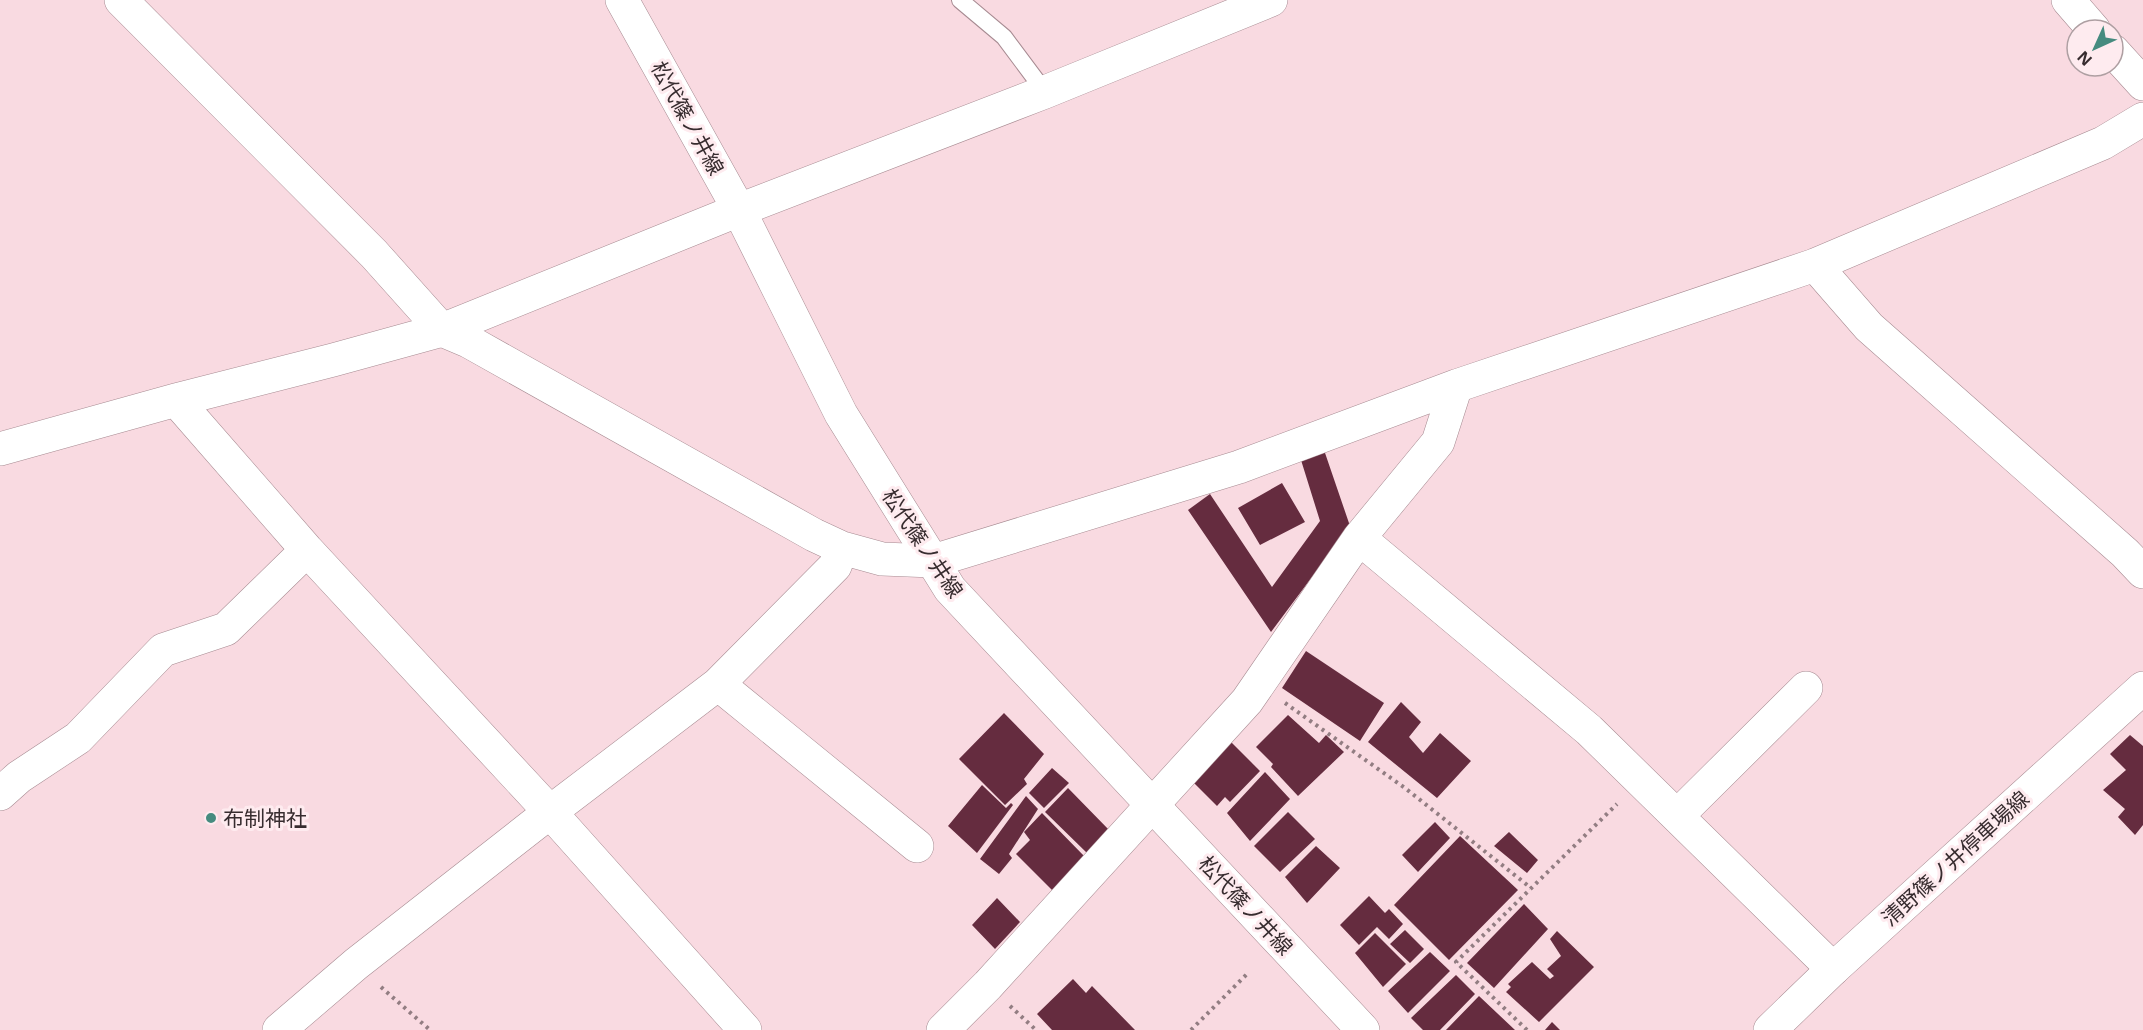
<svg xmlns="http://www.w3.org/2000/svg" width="2143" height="1030" font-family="'Open Sans','Noto Sans JP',sans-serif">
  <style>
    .building { fill: #652c3f }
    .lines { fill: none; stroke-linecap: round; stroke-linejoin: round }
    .lane-casing { stroke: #a78b92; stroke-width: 18 }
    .street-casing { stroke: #a78b92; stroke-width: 34 }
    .secondary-casing { stroke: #a78b92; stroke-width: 34 }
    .path { stroke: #927d82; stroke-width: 4; stroke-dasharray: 3 4.5; stroke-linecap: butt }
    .lane { stroke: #fff; stroke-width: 16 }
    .street { stroke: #fff; stroke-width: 33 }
    .secondary { stroke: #fff; stroke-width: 33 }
    .poi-dot { fill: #468b7f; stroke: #feebef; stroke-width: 2 }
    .labels { text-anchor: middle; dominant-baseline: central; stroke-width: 6; stroke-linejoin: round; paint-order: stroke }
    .street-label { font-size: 21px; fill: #372c2f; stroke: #feebef }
    .poi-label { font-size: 21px; fill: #372c2f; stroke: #feebef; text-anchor: start }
  </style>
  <rect width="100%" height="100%" fill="#f9dae1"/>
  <path class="building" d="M1324,450L1350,526L1271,632L1188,510L1210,494L1272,587L1320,521L1301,460Z
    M1282,483L1305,522L1260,545L1238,508Z
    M1306,651L1384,703L1360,741L1282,688Z
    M1401,702L1421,722L1409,737L1423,753L1440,733L1471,761L1437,798L1368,742Z
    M1004,713L1044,754L1024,779L1027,784L1005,805L959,759Z
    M1288,715L1319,743L1326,735L1344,752L1298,796L1271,767L1273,764L1256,747Z
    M2130,735L2143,746V825L2135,835L2118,817L2125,809L2103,790L2126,770L2110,754Z
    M1229,740L1260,771L1230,802L1225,797L1217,806L1189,778Z
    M1052,768L1069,783L1044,808L1029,793Z
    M1265,772L1290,799L1250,841L1227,813Z
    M982,785L1006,808L1011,803L1013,805L977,853L948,826Z
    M1068,788L1110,831L1087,853L1045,812Z
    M1026,796L1038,809L1009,854L1012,858L999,874L980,859Z
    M1288,812L1315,839L1280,872L1254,846Z
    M1042,813L1085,857L1052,890L1016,854L1030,840L1024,832Z
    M1435,822L1450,838L1418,872L1402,855Z
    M1509,832L1538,860L1527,873L1494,846Z
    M1460,836L1518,890L1449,960L1394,905Z
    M1316,846L1340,868L1307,903L1285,877Z
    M1369,896L1385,913L1389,909L1403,924L1389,939L1377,927L1359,945L1340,925Z
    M997,898L1020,922L995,949L972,925Z
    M1524,904L1548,929L1494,988L1467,963Z
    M1405,930L1424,949L1410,963L1390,944Z
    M1557,931L1594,967L1539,1022L1506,992L1511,987L1508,984L1532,962L1550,979L1554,976L1547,969L1561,956L1550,939Z
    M1375,933L1406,964L1383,987L1355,953Z
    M1430,952L1450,971L1408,1013L1388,991Z
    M1456,975L1475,994L1440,1030H1423L1411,1018Z
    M1073,979L1086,993L1092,986L1135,1030H1052L1037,1014Z
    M1479,996L1515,1030H1446Z
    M1552,1022L1560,1030H1545Z"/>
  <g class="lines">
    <g class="lane-casing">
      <path id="lane" d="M960,0L1004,37L1045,92"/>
    </g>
    <g class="street-casing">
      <path id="street" d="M121,0L374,254L442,330L468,341L814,535L842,548L882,559L933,561L1239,467L1456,386L1815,265L2103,143L2143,119
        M2068,0L2094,30
        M2113,51L2143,84
        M1815,265L1869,327L2125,553L2143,572
        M1456,386L1438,442L1359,538L1589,730L1833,969
        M176,400L307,550L550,812L745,1030
        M0,449L176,400L333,360L442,330L739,210L1045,92L1271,0
        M718,684L917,846
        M0,794L19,777L78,738L163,650L226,629L307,550
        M1677,816L1806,688
        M279,1030L356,964L550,812L718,684L835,566L842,548
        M943,1030L988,985L1247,701L1359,538"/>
    </g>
    <g class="secondary-casing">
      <path id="secondary" d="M622,0L739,210L841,414L950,589L1363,1030
        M1770,1030L1833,969L2143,688"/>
    </g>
    <path class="path" d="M1285,703L1405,788L1531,888
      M381,987L430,1030
      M1010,1006L1036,1030
      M1191,1030L1248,973
      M1527,1030L1456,962L1617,804"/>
    <use href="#lane" class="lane"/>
    <use href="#street" class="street"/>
    <use href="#secondary" class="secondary"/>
  </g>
  <circle class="poi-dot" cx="211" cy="818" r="6"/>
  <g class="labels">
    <g class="street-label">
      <text transform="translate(688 118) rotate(61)">松代篠ノ井線</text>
      <text transform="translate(923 543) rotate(56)">松代篠ノ井線</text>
      <text transform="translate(1955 858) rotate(-42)">清野篠ノ井停車場線</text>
      <text transform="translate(1246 905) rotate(47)">松代篠ノ井線</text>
    </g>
    <g class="poi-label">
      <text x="223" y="818">布制神社</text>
    </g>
  </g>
  <g transform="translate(2095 48) rotate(225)"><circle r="28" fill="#feebef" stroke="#ae9fa2" stroke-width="1.5"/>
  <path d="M0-4.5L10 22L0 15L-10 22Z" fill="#468b7f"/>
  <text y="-9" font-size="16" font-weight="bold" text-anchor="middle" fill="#372c2f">N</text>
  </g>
</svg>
